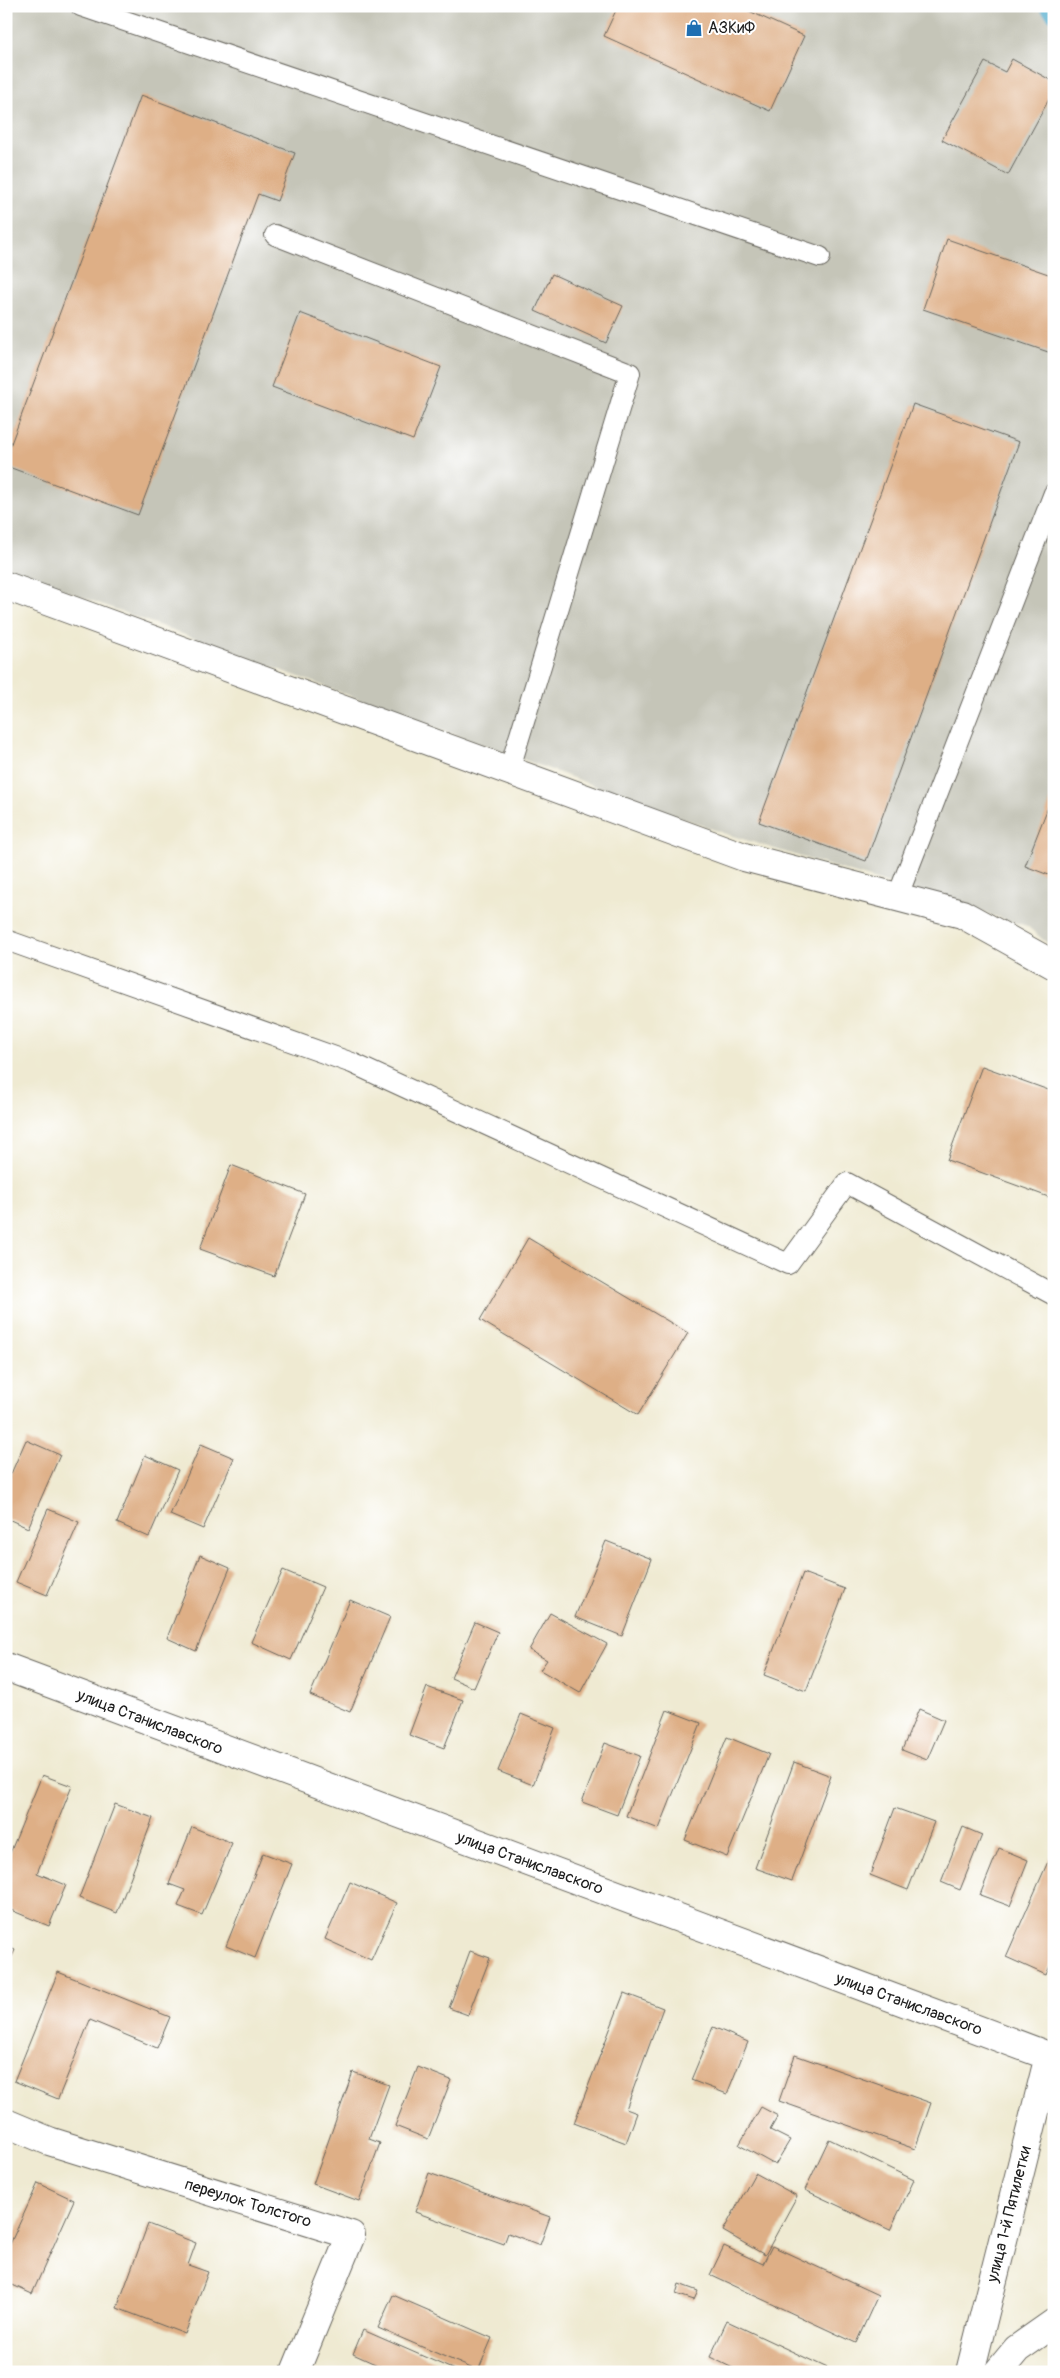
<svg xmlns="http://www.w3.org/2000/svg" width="1060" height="2378" font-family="Pangolin,sans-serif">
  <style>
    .industrial { fill: #c5c5b8 }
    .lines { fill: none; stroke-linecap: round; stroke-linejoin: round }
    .stream { stroke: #4eaacc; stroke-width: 11 }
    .building { fill: #deaf86 }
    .service-casing { stroke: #66645c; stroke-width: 22 }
    .minor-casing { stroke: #66645c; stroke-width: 30 }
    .tertiary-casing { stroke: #66645c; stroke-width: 30 }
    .service { stroke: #fff; stroke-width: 20 }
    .minor { stroke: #fff; stroke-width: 28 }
    .tertiary { stroke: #fff; stroke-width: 28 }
    .labels { text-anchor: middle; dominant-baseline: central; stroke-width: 4; stroke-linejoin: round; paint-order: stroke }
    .poi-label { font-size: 16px; fill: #1c1c1c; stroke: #fff; text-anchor: start }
    .street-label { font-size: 16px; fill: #1c1c1c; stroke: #fff }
  </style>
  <rect width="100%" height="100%" fill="#fff"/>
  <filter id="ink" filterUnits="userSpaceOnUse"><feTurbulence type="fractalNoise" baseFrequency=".02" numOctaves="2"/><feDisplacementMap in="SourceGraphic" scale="10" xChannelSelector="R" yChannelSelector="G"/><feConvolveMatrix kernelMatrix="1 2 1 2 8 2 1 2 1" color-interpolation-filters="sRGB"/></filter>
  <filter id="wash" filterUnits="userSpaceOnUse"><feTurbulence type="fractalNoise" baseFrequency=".0096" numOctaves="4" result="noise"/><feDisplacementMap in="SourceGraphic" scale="20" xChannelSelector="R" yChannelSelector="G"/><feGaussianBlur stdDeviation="1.12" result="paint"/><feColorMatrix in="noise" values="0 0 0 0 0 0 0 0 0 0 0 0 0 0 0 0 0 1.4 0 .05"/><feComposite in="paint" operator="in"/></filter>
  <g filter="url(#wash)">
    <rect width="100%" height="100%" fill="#efead2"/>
    <path class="industrial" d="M6,6H1041L1054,20V949L1027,926L723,833L6,569Z"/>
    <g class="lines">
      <path class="stream" d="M1044,6L1054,17"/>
    </g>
    <g id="blocks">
      <path class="building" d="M618,6H738L804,36L770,111L604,36Z
        M1012,59L1054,82V90L1008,175L942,140L985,62L1005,72Z
        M141,95L295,153L277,201L258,194L138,515L6,466V457Z
        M947,239L1054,276V354L923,309Z
        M552,274L623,306L606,343L535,311Z
        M300,313L441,367L413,440L272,387Z
        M913,404L1019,442L866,861L759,822Z
        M1054,792V877L1025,866Z
        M982,1066L1054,1092V1199L947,1160Z
        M231,1165L305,1194L274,1276L200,1249Z
        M528,1238L688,1333L638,1415L480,1320Z
        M26,1440L60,1455L28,1528L6,1518V1485Z
        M201,1444L234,1458L203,1529L170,1515Z
        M145,1455L178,1470L149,1537L117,1523Z
        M48,1509L79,1522L47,1595L16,1582Z
        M606,1541L652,1559L622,1636L575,1617Z
        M200,1555L230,1568L196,1651L167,1638Z
        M283,1570L323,1587L291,1660L251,1642Z
        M803,1573L845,1589L806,1691L764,1675Z
        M350,1600L390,1617L350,1712L310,1695Z
        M550,1613L607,1644L580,1693L540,1670L547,1660L529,1650Z
        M475,1622L498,1632L474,1688L451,1678Z
        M427,1687L463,1700L444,1748L409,1735Z
        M919,1709L944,1720L927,1760L902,1750Z
        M667,1710L701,1723L659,1829L626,1816Z
        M521,1714L555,1728L533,1785L498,1771Z
        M727,1737L769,1754L727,1857L685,1840Z
        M605,1743L640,1756L617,1815L582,1802Z
        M794,1762L831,1776L792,1881L755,1868Z
        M42,1775L72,1786L37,1873L66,1885L49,1926L6,1908V1863Z
        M115,1804L153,1818L117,1913L79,1898Z
        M895,1808L934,1822L908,1890L870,1875Z
        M192,1827L232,1843L202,1915L178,1906L185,1890L169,1884Z
        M963,1827L982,1835L960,1890L941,1882Z
        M999,1848L1028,1860L1010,1906L980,1895Z
        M263,1853L292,1864L255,1958L226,1946Z
        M1050,1857L1054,1858V1957L1046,1975L1006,1957Z
        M350,1882L397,1903L371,1960L325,1939Z
        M6,1946L15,1950L6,1969Z
        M470,1951L490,1958L468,2015L449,2008Z
        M58,1972L170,2017L157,2048L90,2020L58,2099L14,2081Z
        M624,1993L663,2008L626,2109L637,2113L626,2143L574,2123Z
        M713,2027L748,2042L727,2094L691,2080Z
        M795,2055L931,2103L915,2149L779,2101Z
        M418,2067L451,2080L428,2139L395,2126Z
        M353,2072L389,2085L369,2139L380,2143L359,2201L313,2184Z
        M761,2107L778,2116L770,2130L790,2140L775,2165L739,2145Z
        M829,2139L914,2180L890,2230L805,2190Z
        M429,2173L550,2217L540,2245L508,2233L504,2244L415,2212Z
        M755,2173L797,2196L765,2255L723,2231Z
        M38,2183L74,2200L32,2294L6,2282V2253Z
        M148,2224L196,2243L188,2265L208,2272L185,2334L117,2308Z
        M724,2246L763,2264L772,2246L878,2295L856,2343L710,2275Z
        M679,2284L698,2291L694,2300L676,2294Z
        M393,2295L492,2338L478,2371L378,2328Z
        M727,2321L836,2372H741L710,2357Z
        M363,2330L459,2372H393L353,2354Z
        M168,2365L183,2372H165Z"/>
    </g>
  </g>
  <g filter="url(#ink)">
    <use href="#blocks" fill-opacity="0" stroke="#66645c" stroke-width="1"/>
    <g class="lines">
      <g class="service-casing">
        <path id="service" d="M81,6L820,257
          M275,235L630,373L509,771
          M897,898L1054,493
          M6,940L352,1063L788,1264L847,1183L1054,1295"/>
      </g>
      <g class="minor-casing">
        <path id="minor" d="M6,586L744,857L962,914L1054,965
          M6,1667L1054,2058
          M6,2123L49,2141L351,2235L295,2372
          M970,2372L1049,2056"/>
      </g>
      <g class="tertiary-casing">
        <path id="tertiary" d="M998,2372L1017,2349L1054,2323"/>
      </g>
      <use href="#service" class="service"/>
      <use href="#minor" class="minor"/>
      <use href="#tertiary" class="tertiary"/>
    </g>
  </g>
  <defs>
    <g id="shop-bare" transform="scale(1.35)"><path d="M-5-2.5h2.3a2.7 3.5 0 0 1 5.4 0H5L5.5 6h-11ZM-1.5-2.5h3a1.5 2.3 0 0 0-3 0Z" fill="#1f6fb2" stroke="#fff" stroke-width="2.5" paint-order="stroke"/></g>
  </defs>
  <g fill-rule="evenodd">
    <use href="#shop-bare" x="694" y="28"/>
  </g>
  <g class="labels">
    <g class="poi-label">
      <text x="708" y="28">АЗКиФ</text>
    </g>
    <g class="street-label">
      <text transform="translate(150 1722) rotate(21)">улица Станиславского</text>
      <text transform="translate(530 1863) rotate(20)">улица Станиславского</text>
      <text transform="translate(909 2004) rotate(20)">улица Станиславского</text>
      <text transform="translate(248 2203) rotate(17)">переулок Толстого</text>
      <text transform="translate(1009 2214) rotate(-76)">улица 1-й Пятилетки</text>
    </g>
  </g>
  <rect width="1060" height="2378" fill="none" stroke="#fff" stroke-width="25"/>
</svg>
